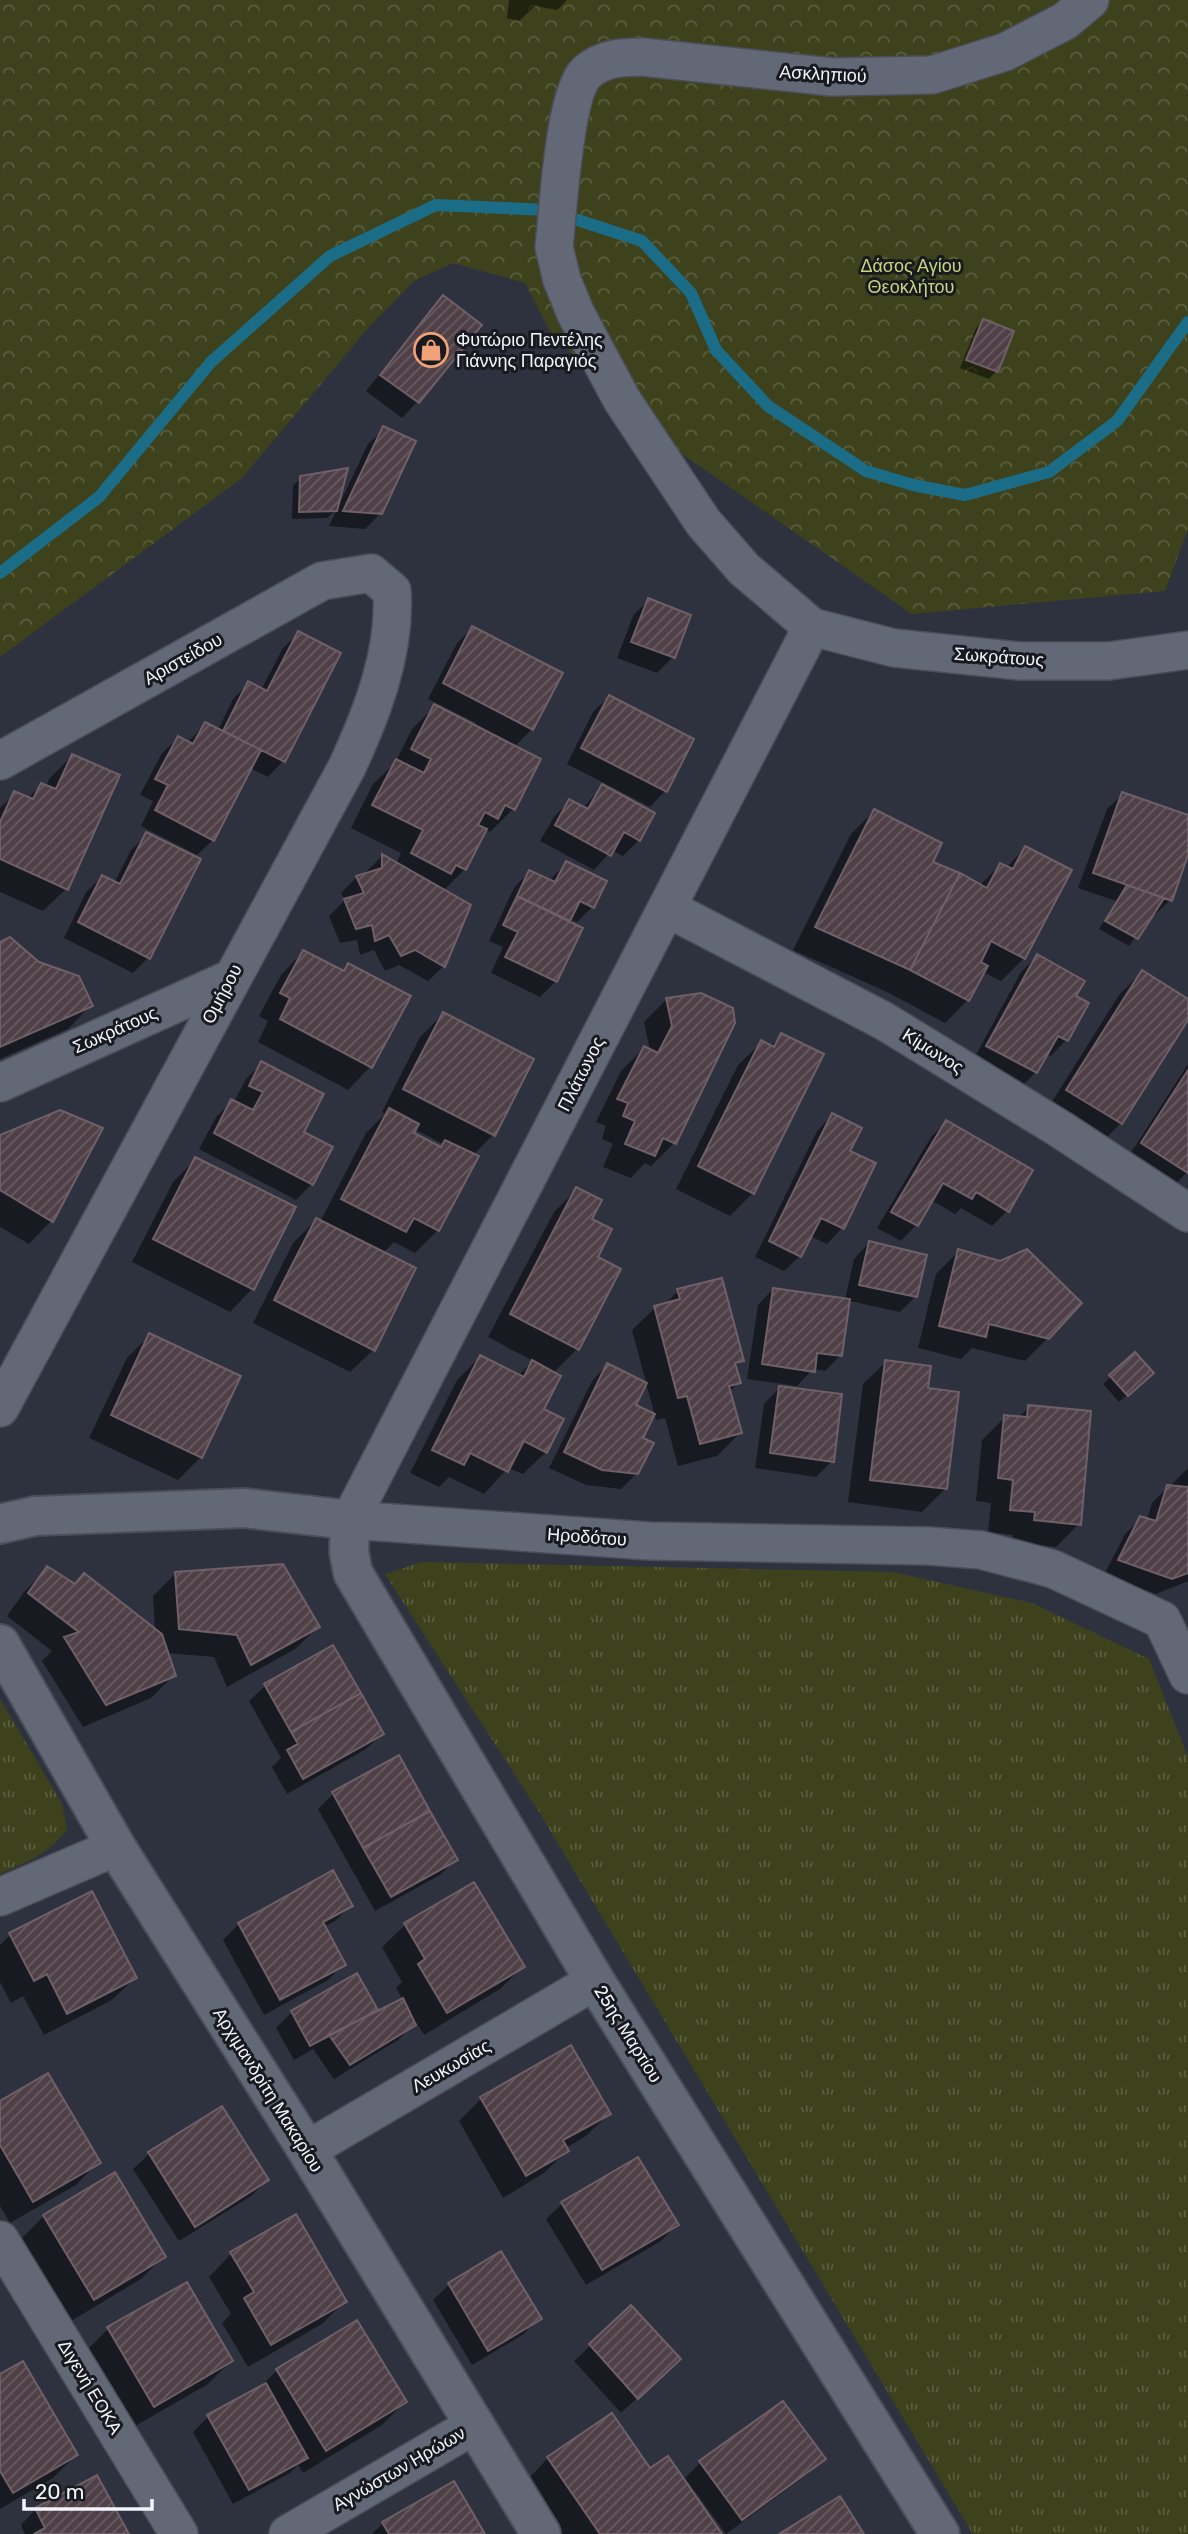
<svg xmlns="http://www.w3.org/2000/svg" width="1188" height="2534" font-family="Rubik,sans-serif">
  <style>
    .grass { fill: url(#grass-tufts) }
    .forest { fill: url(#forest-crowns) }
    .shadow { fill: #0007; fill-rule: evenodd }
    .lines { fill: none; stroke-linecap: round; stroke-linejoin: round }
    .stream { stroke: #1b6c86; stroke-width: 12 }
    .building { fill: url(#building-hatch); stroke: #6f6067; stroke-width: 2 }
    .minor-casing { stroke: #4b4e59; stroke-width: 40 }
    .tertiary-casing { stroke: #4b4e59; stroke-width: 42 }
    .minor { stroke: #636876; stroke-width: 37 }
    .tertiary { stroke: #636876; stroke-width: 38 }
    .labels { text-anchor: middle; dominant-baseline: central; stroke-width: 6; stroke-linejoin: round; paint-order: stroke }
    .street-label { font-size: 18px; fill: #f1f4fc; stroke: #181a20 }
    .park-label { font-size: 18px; fill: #c9d57c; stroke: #181a20 }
    .poi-label { font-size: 18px; fill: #f1f4fc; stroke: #181a20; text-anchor: start }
  </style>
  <defs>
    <pattern id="grass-tufts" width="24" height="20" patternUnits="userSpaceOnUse" patternTransform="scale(1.75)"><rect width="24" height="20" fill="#3d421c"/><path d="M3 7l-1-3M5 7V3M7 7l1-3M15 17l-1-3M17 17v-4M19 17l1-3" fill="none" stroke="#5a5e3e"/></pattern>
    <pattern id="forest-crowns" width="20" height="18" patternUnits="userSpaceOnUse" patternTransform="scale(1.75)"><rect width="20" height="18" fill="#3d421c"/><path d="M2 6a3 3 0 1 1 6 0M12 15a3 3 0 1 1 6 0" fill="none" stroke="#5a5e3e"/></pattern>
    <pattern id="building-hatch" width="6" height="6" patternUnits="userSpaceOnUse" patternTransform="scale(1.75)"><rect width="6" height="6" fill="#4e4046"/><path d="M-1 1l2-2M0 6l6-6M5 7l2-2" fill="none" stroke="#685c62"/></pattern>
  </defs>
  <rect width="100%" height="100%" fill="#2e323e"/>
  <path class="grass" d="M422,1562L893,1572L1032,1603L1149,1659L1188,1757V2534H973L539,1812L385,1574Z
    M0,1699L62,1804L67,1828C53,1852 25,1863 0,1874Z"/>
  <path class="forest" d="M0,0H1188V529L1165,591L912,614L668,444L551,333L525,283L453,263L414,281L369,327L242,478L0,657Z"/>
  <path class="shadow" d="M509,0H567L557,10L535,6L519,21L507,18Z
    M443,297L479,325L417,402L402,418L366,391L428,313Z
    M983,321L996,371L989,379L960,368L976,328Z
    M384,429L381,513L365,529L329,526L337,509L327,518L292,519L293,486L301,478L338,507L368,444Z
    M648,600L689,616L673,657L657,673L617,658L633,616Z
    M473,628L532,729L514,747L513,809L490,832L485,829L465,869L443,891L444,966L428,981L399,965L385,971L374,950L360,955L357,940L340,943L329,916L345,900L341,893L357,877L367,874V871L382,856L396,864L401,853L351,828L373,784L395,763L412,729L435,706L474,727L476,723L428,699L457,643Z
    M299,633L339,653L283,761L268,777L250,768L213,840L197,855L141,826L153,801L140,795L162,753L178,738L187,743L205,724L218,730L233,699L249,683L261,690L283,648Z
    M609,697L692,740L665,791L650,807L567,764L593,712Z
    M72,756L66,889L43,911L0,892V808L15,793L28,798L41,785L46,787L49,779Z
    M602,786L653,814L639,840L623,856L612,850L594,870L540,841L554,817L569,801L583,808Z
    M1123,794L1188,817V850L1170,900L1155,915L1151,914L1129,946L1099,929L1116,901L1078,888L1107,809Z
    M874,811L930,863L979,886L1000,865L1006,868L1025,848L1024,958L1001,981L983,972L968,1000L945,1023L887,992L793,950L851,834Z
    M147,835L149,957L133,973L64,938L86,892L102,877L114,883L131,850Z
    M566,863L592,907L577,922L569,919L556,981L540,997L491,973L503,947L489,941L514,888L529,872L549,881Z
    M0,944L90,1006L68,1029L0,1059Z
    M303,952L342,972L349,965L370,1067L348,1090L258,1042L268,1021L259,1016L281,975Z
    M1037,956L1073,996L1086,1004L1066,1040L1051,1056L1046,1054L1036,1072L1020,1088L972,1062L1021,972Z
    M1142,972L1188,1001V1017L1121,1123L1098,1146L1045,1113L1119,995Z
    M667,999L734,1023L674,1143L651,1166L645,1163L631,1178L603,1167L613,1144L602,1139L606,1126L596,1122L621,1071L644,1048L650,1051L644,1022Z
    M443,1014L493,1135L473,1155L438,1230L415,1253L394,1242L383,1253L373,1350L350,1372L253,1323L293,1243L316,1220L320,1222L366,1133L385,1114L382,1112L420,1037ZM414,1129L443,1144L439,1148L412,1134Z
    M781,1035L753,1193L730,1216L676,1189L738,1065L761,1043L770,1047Z
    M262,1063L302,1133L312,1184L296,1200L199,1149L216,1117L232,1101L234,1102L246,1079Z
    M1188,1064V1171L1172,1188L1127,1159Z
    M832,1115L848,1152L842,1228L827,1244L810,1236L800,1256L784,1271L755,1257L817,1131Z
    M946,1122L1007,1211L992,1226L961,1208L955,1214L931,1200L916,1225L901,1241L877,1228L931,1137Z
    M100,1129L51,1221L29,1244L0,1227V1137Z
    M196,1159L252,1289L230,1312L132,1262L173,1182Z
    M577,1189L590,1220L595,1258L577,1349L553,1373L542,1410L546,1452L523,1474L508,1468L484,1494L449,1477L439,1487L410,1473L457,1380L480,1357L518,1376L533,1361L488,1337L554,1212Z
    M869,1243L916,1296L900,1312L850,1301L841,1355L825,1371L813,1369L797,1386L747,1379L758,1305L773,1289L845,1300L854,1259Z
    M959,1251L1000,1263L1048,1338L1025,1361L972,1348L961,1359L918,1348L936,1274Z
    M678,1291L742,1360L735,1367L739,1382L729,1392L740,1433L717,1456L678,1466L665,1418L656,1420L632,1330L655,1308L664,1305Z
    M150,1335L239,1377L201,1457L178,1480L89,1438L127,1358Z
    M1135,1355L1144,1381L1119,1402L1103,1384Z
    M886,1362L926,1390L945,1489L922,1512L848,1502L863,1384Z
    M607,1365L634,1405L641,1439L637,1473L621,1489L586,1485L549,1468L592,1381Z
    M779,1388L832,1461L816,1477L755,1468L764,1404Z
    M1029,1407L1079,1524L1056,1547L1012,1542L1013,1535L988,1532L991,1503L976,1501L982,1440L1005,1417L1018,1418Z
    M1188,1468V1581L1156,1594L1104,1575L1125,1534L1141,1518L1147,1520L1152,1503L1168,1487L1174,1488L1172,1484Z
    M47,1569L155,1631L153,1596L175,1574L318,1627L295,1649L227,1687L214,1657L166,1653L174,1675L151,1698L83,1727L42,1661L52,1651L7,1616L24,1592ZM32,1595L87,1636L84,1638L31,1597Z
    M333,1647L382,1734L366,1749L287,1794L272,1767L281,1758L249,1701L265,1686Z
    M333,1794L456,1859L440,1875L375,1911L318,1809Z
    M351,1905L335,1921L323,1927L344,1964L328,1980L264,2015L223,1940L239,1924Z
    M405,1925L523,1967L500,1989L424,2035L416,2022L398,2040L334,2079L313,2049L294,2060L276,2028L292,2012L357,1975L377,2013L403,2000L396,1988L402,1982L382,1947Z
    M10,1935L135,1978L112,2000L44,2035L23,1996L11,2003L0,1982V1945Z
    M481,2099L609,2114L586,2136L566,2148L567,2151L544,2173L503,2198L459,2121Z
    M0,2103L98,2162L76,2185L10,2223L0,2206Z
    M221,2108L267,2180L251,2196L179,2241L133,2169L149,2154Z
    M638,2159L677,2225L661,2241L586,2285L546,2219L562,2204Z
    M114,2174L164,2256L141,2279L71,2321L21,2239L44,2216Z
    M231,2254L345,2301L322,2324L248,2367L222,2323L231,2314L209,2277Z
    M500,2254L539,2318L524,2334L472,2365L433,2300L449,2285Z
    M631,2308L663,2374L621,2413L574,2361Z
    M108,2329L231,2361L208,2384L130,2429L85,2352Z
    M277,2370L405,2402L382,2425L303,2473L298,2465L290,2473L233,2504L193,2432L208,2417L259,2388Z
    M0,2376L76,2455L53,2478L0,2509Z
    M548,2458L649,2471L720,2534H562L526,2481Z
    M823,2459L808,2474L726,2534L685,2478L701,2462Z
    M36,2509L127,2534H25L21,2525Z
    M383,2523L483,2534H372Z"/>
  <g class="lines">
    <path class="stream" d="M0,573L99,497L211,362L330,256L436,205L547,210L642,241L691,293L716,350L768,406L866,471L913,485L965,495L1049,472L1117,421L1188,322"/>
  </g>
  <path class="building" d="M443,295L482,325L419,403L380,375Z
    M983,319L1014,331L998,372L966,360Z
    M383,426L416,441L382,514L343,511Z
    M348,468L337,511L299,512L300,476Z
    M648,598L691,615L675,658L631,642Z
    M472,626L563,673L533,730L443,683Z
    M298,631L341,653L285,762L223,731L248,681L267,691Z
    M609,695L694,739L667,792L581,748Z
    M434,704L541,759L515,810L505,805L498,819L485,812L478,825L487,829L466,870L456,865L451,874L411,853L423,830L372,805L396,759L424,773L431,759L411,749Z
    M205,722L261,750L214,841L155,810L168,785L155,779L178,736L193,744Z
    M72,754L120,775L68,890L0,859V822L14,791L33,799L41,783L56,789Z
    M602,784L655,813L640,841L624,832L611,856L555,825L569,799L588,809Z
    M1122,792L1188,815V855L1172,901L1093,873Z
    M874,809L942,843L933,862L960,873L910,970L815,927Z
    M146,832L201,859L150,959L78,922L102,875L120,884Z
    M1025,846L1072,870L1025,959L991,941L981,962L988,966L969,1001L910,970L960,873L987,888L1000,863L1013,869Z
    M382,854L471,905L445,967L415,950L401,956L389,935L375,941L372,925L356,929L344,899L364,893L356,876L382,868Z
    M566,861L607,881L594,908L580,901L570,921L517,896L529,870L555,882Z
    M1127,885L1164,898L1138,939L1105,921Z
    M517,896L583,928L557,982L505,957L518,932L503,925Z
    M10,937L39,962L79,976L93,1006L0,1047V942Z
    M303,950L344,971L348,963L411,996L372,1068L280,1019L290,998L280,993Z
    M1037,954L1085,981L1076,996L1089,1003L1068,1041L1058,1036L1037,1073L986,1046Z
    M1142,970L1188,999V1020L1122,1124L1066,1090Z
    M701,993L733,1008L735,1023L676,1144L663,1138L655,1156L625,1144L635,1121L623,1116L628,1103L617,1099L644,1046L658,1053L672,1026L666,998Z
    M443,1012L534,1059L495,1136L403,1089Z
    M781,1033L824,1054L754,1194L698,1166L761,1040L774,1047Z
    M261,1061L324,1094L304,1132L333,1147L313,1185L214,1133L231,1099L253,1110L263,1092L249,1086Z
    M1188,1070V1173L1141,1143Z
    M389,1108L419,1124L414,1133L441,1147L445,1140L479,1156L439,1231L414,1218L406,1232L341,1199Z
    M60,1110L103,1128L53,1222L0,1190V1135Z
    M832,1113L862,1128L850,1151L876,1163L844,1229L821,1218L801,1257L769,1241Z
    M946,1120L1033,1170L1009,1212L976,1192L972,1199L943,1183L918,1226L891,1212Z
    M195,1157L296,1207L254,1290L153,1239Z
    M576,1187L602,1200L592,1219L612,1229L598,1257L621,1269L579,1350L510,1314Z
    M316,1218L416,1268L375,1351L274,1300Z
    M869,1241L927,1255L917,1297L859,1285Z
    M958,1249L1000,1261L1027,1249L1082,1303L1049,1339L989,1324L986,1337L939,1326Z
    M722,1278L744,1361L735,1363L741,1383L729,1386L742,1433L700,1444L687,1396L678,1398L654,1306L680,1299L677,1289Z
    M773,1288L850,1299L842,1356L817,1353L815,1372L762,1364Z
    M149,1333L241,1376L202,1458L111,1415Z
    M1135,1352L1154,1373L1128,1396L1109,1375Z
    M480,1355L524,1377L532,1360L561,1376L544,1409L564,1419L547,1453L524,1441L508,1472L470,1453L464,1465L432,1450Z
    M885,1360L931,1366L928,1388L959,1392L947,1489L870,1480Z
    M607,1363L647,1383L636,1405L655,1414L643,1438L654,1443L638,1474L602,1470L564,1452Z
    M779,1386L842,1394L834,1462L770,1453Z
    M1028,1405L1091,1411L1081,1525L1034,1520L1035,1512L1010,1510L1013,1480L998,1478L1004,1415L1027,1417Z
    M1167,1485L1188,1487V1573L1172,1579L1118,1560L1140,1516L1156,1521Z
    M283,1564L320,1627L251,1665L237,1635L179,1629L175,1572Z
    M47,1566L75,1584L84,1573L162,1634L176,1676L106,1705L64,1637L79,1632L28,1593Z
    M333,1645L361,1693L291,1732L264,1684Z
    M361,1693L384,1734L303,1779L287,1750L298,1744L291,1732Z
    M399,1755L430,1811L363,1848L332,1792Z
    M430,1811L458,1860L391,1897L363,1848Z
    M333,1870L353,1906L323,1922L346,1965L280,2000L238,1923Z
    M474,1882L525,1967L447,2013L418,1964L425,1959L404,1923Z
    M92,1891L137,1978L67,2014L47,1974L34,1981L9,1933Z
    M357,1973L378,2010L310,2046L291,2011Z
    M403,1998L416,2025L350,2065L329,2035Z
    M571,2045L611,2114L563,2140L569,2151L526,2176L480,2097Z
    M48,2073L101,2163L33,2202L0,2145V2101Z
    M222,2106L269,2180L195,2227L148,2152Z
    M638,2157L679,2225L602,2270L561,2202Z
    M115,2172L166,2257L94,2300L43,2215Z
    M296,2214L347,2302L271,2345L244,2298L254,2292L230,2252Z
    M501,2251L542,2319L488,2351L448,2283Z
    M187,2282L233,2361L154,2407L107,2327Z
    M631,2305L681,2359L638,2399L589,2344Z
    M357,2320L407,2402L326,2451L276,2369Z
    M23,2361L78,2455L13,2493L0,2471V2374Z
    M266,2383L308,2458L249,2490L207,2415Z
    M783,2401L826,2459L742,2520L699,2461Z
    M612,2413L650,2468L668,2456L722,2534H600L547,2457Z
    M97,2475L129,2534H34L45,2528L35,2508Z
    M454,2481L485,2534H389L382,2522Z
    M840,2496L864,2534H779Z"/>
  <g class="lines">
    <g class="minor-casing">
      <path id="minor" d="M1090,0L1065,21L1005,52L932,75L832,77L642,57C622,57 603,58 587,72C564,93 558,212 554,247L562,280L576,314L622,400L703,522L744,569L812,627L894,648L1020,661H1109L1188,650
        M812,627L350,1520L649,1541L929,1546L981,1550L1053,1569L1162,1620
        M0,761L322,581L371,573L392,591C396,652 372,713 347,767L0,1408
        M667,908L884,1021L1060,1129L1188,1213
        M0,1083L230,979
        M1162,1620L1188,1675
        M0,1897L116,1847
        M307,2150L595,1981
        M0,2240L179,2534
        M288,2534L473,2426"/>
    </g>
    <g class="tertiary-casing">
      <path id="tertiary" d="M0,1524L35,1516L245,1508L350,1520L349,1552L353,1573L595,1981L940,2534
        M0,1644L116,1847L307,2150L541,2534"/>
    </g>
    <use href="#minor" class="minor"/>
    <use href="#tertiary" class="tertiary"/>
  </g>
  <defs>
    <g id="shop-ring" transform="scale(1.75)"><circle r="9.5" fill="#181a20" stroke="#f0a278" stroke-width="1.5"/><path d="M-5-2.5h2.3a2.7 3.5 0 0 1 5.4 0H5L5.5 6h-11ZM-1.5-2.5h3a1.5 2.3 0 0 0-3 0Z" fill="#f0a278"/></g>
  </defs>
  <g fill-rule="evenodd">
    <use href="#shop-ring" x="431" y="350"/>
  </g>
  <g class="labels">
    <g class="street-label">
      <text transform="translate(823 74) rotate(3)">Ασκληπιού</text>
      <text transform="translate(999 657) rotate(4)">Σωκράτους</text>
      <text transform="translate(183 659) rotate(-29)">Αριστείδου</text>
      <text transform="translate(222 994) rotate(-62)">Ομήρου</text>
      <text transform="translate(115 1030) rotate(-24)">Σωκράτους</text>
      <text transform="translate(933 1051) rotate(32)">Κίμωνος</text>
      <text transform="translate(581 1074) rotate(-63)">Πλάτωνος</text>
      <text transform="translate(587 1537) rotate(4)">Ηροδότου</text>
      <text transform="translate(628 2034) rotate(58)">25ης Μαρτίου</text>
      <text transform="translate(451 2066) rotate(-30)">Λευκωσίας</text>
      <text transform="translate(268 2090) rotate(58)">Αρχιμανδρίτη Μακαρίου</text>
      <text transform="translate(90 2387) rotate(59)">Διγενή ΕΟΚΑ</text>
      <text transform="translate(399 2469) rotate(-30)">Αγνώστων Ηρώων</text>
    </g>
    <g class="park-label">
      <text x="911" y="266">Δάσος Αγίου<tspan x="911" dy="21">Θεοκλήτου</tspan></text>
    </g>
    <g class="poi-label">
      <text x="456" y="340">Φυτώριο Πεντέλης<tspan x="456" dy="21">Γιάννης Παραγιός</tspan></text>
    </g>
  </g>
  <path d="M24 2499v10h128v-10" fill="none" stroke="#f1f4fc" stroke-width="3.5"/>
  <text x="35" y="2499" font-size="21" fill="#f1f4fc" stroke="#181a20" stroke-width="5" paint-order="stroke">20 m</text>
</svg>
